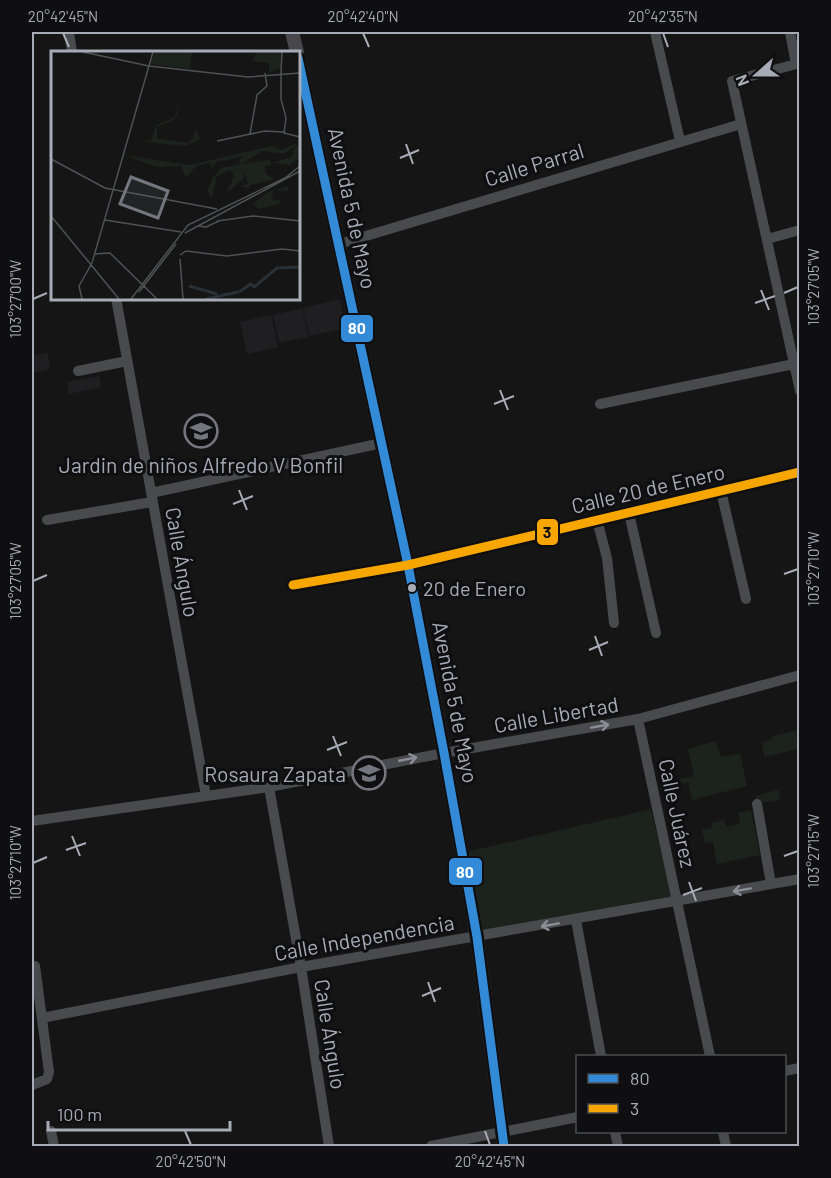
<svg xmlns="http://www.w3.org/2000/svg" width="831" height="1178" font-family="Barlow,sans-serif">
  <style>
    .built { fill: #1f1f21 }
    .green { fill: #1c221c }
    .lines { fill: none; stroke-linecap: round; stroke-linejoin: round }
    .minor { stroke: #494a4e; stroke-width: 10 }
    .secondary { stroke: #48484c; stroke-width: 14 }
    .bus-1-casing { stroke: #0f0f11; stroke-width: 14 }
    .bus-2-casing { stroke: #0f0f11; stroke-width: 14 }
    .bus-1 { stroke: #338bd7; stroke-width: 9 }
    .bus-2 { stroke: #f7a600; stroke-width: 9 }
    .oneway { stroke: #8a8e97 }
    .ticks { fill: none; stroke: #a6abb6; stroke-width: 2 }
    .bus-dot { fill: #a6abb6; stroke: #0f0f11; stroke-width: 2 }
    .labels { text-anchor: middle; dominant-baseline: central; stroke-width: 6; stroke-linejoin: round; paint-order: stroke }
    .bus-label { font-size: 20px; fill: #a6abb6; stroke: #0f0f11; text-anchor: start }
    .street-label { font-size: 21px; fill: #a6abb6; stroke: #0f0f11 }
    .poi-label { font-size: 21px; fill: #a6abb6; stroke: #0f0f11 }
    .inset-river { fill: none; stroke: #293036; stroke-width: 3 }
    .inset-road { fill: none; stroke: #4f5155; stroke-width: 1.5 }
    .view { fill: #73767e; fill-opacity: 0.15; stroke: #73767e; stroke-width: 3 }
    .inset-edge { fill: none; stroke: #a6abb6; stroke-width: 3 }
    .line-badge { stroke: #0f0f11; stroke-width: 2 }
    .badge-label { font-size: 16px; text-anchor: middle; font-weight: bold; fill: #fff }
    .pale-badge-label { font-size: 16px; text-anchor: middle; font-weight: bold; fill: #111 }
    .neatline { fill: none; stroke: #a6abb6; stroke-width: 2 }
    .ticks-label { font-size: 15px; text-anchor: middle; fill: #a6abb6 }
  </style>
  <rect width="100%" height="100%" fill="#151515"/>
  <path class="built" d="M340,299L346,328L309,336L303,308Z
    M302,308L308,337L279,343L273,315Z
    M271,315L278,347L247,354L240,322Z
    M48,353L50,369L32,373V356Z
    M99,376L101,387L69,394L67,382Z
    M92,457L94,465L114,459L116,469L84,476L81,460Z"/>
  <path class="green" d="M799,730V749L764,757L762,742L772,740L771,736Z
    M716,741L721,757L740,753L747,786L692,800L688,782L668,787L667,782L694,776L688,749Z
    M778,790L780,800L756,804V796Z
    M651,809L672,899L481,932L466,852Z
    M751,810L760,855L717,864L713,842L705,843L702,830L712,828L711,823L724,820L726,827L740,824L738,813Z"/>
  <g class="lines">
    <path class="minor" d="M69,32L72,52
      M655,32L680,141
      M790,32L796,64
      M800,63L732,81L800,391
      M767,239L800,230
      M339,244L741,124
      M116,298L206,796
      M78,371L127,361
      M600,404L794,364
      M721,491L746,599
      M151,493L382,443
      M629,513L656,633
      M47,520L152,502
      M597,520L607,558L614,623
      M293,585L408,565L800,472
      M638,719L710,1056
      M269,787L301,967L329,1146
      M757,804L771,884
      M32,821L269,787L444,753L638,719L800,675
      M576,920L601,1056
      M42,1018L301,967L800,879
      M784,1071L800,1068
      M32,1085L47,1079L49,1072L35,966
      M51,1131L54,1146
      M615,1132L618,1146
      M723,1132L726,1146
      M431,1146L578,1117"/>
    <path class="secondary" d="M292,32L297,52
      M298,58L408,565L444,753L477,937L504,1146"/>
    <g class="bus-1-casing">
      <path id="bus-1" d="M298,58L408,565L444,753L477,937L504,1146"/>
    </g>
    <g class="bus-2-casing">
      <path id="bus-2" d="M293,585L408,565L800,472"/>
    </g>
    <use href="#bus-1" class="bus-1"/>
    <use href="#bus-2" class="bus-2"/>
  </g>
  <defs><path id="oneway-shaft" d="M-6 0H5M1.5-3L5.5 0L1.5 3" fill="none" stroke-width="1.6" stroke-linecap="round" stroke-linejoin="round" transform="scale(1.5)"/></defs>
  <g class="oneway">
    <use href="#oneway-shaft" transform="translate(600 726) rotate(-10)"/>
    <use href="#oneway-shaft" transform="translate(408 759) rotate(-11)"/>
    <use href="#oneway-shaft" transform="translate(742 890) rotate(170)"/>
    <use href="#oneway-shaft" transform="translate(550 925) rotate(170)"/>
  </g>
  <path class="ticks" d="M63,33L69,47M363,33L369,47M663,33L668,47M406,144L413,164M400,158L419,150M761,290L769,310M784,293L798,287M33,299L47,293M755,303L775,296M500,390L508,410M494,404L514,396M239,490L247,510M233,504L253,496M784,574L798,569M33,581L47,575M595,636L602,656M589,650L608,642M333,736L341,756M327,750L347,742M72,836L80,856M66,850L86,843M784,856L798,851M33,863L47,857M689,882L696,901M683,895L702,888M428,982L435,1002M422,996L441,988M185,1131L191,1145M485,1131L490,1145"/>
  <defs>
    <g id="school-ring" transform="scale(1.725)"><circle r="9.5" fill="#0f0f11" stroke="#73767e" stroke-width="1.5"/><path d="M0-5L7-2L0 1L-7-2ZM-4 1L0 2.5L4 1V4Q0 6-4 4Z" fill="#73767e"/></g>
  </defs>
  <g fill-rule="evenodd">
    <use href="#school-ring" x="201" y="431"/>
    <use href="#school-ring" x="369" y="773"/>
  </g>
  <circle class="bus-dot" cx="412" cy="588" r="5"/>
  <g class="labels">
    <g class="bus-label">
      <text x="423" y="588">20 de Enero</text>
    </g>
    <g class="street-label">
      <text transform="translate(534 164) rotate(-17)">Calle Parral</text>
      <text transform="translate(353 208) rotate(78)">Avenida 5 de Mayo</text>
      <text transform="translate(648 488) rotate(-13)">Calle 20 de Enero</text>
      <text transform="translate(183 562) rotate(80)">Calle Ángulo</text>
      <text transform="translate(456 702) rotate(79)">Avenida 5 de Mayo</text>
      <text transform="translate(556 714) rotate(-10)">Calle Libertad</text>
      <text transform="translate(678 813) rotate(78)">Calle Juárez</text>
      <text transform="translate(364 937) rotate(-10)">Calle Independencia</text>
      <text transform="translate(331 1034) rotate(81)">Calle Ángulo</text>
    </g>
    <g class="poi-label">
      <text x="201" y="464">Jardin de niños Alfredo V Bonfil</text>
      <text x="346" y="773" text-anchor="end">Rosaura Zapata</text>
    </g>
  </g>
  <g transform="translate(51 51)">
    <rect width="249" height="249" fill="#151515"/>
    <path d="M103,1H141L139,18L100,13ZM205,1H230V17L218,22V12L202,10ZM127,53L126,64L124,68L106,76V87L137,92L143,86L144,77L150,88L134,95L88,90L100,89L106,74L124,66ZM237,91L222,95L230,99L243,93L249,96V106L238,114L221,112L240,106L245,95L233,103L212,100L190,113L219,109L220,114L214,115V121L223,129L199,134L198,138L189,135L197,133L193,120V127L175,143L183,125L179,119L166,125L161,147L156,140L162,126L170,117L188,114L190,105L176,109L166,110L160,118V112L145,115L135,127L130,115L106,116L73,104L139,114ZM237,135V140L223,139L221,148L230,150L227,153L207,158L202,153L217,141Z" fill="#1c221c"/>
    <path class="inset-river" d="M138,235L166,243M188,241L200,233L203,236L226,217L249,216M155,248L187,241"/>
    <path class="inset-road" d="M32,1L98,15L197,26L249,22M230,22L231,1M230,22V48L235,67L233,82L249,86M199,83L206,44L216,35L214,22M166,90L214,80L233,81M0,108L54,137L166,158M0,165L68,248M54,169L130,181M166,170L202,165L249,170M147,175L155,176L168,170M134,182L249,120M43,203L59,202L106,248M129,204L135,200L176,205L231,198L249,200M129,208L132,248M88,241L125,193M31,248L28,235L41,212L102,1M80,248L137,174L234,127L249,115"/>
    <path class="view" d="M80,126L117,140L107,167L69,153Z"/>
    <rect width="249" height="249" class="inset-edge"/>
  </g>
  <g class="line-badge">
    <rect x="340" y="314" width="34" height="29" rx="6" fill="#338bd7"/>
    <rect x="536" y="518" width="23" height="28" rx="6" fill="#f7a600"/>
    <rect x="448" y="857" width="35" height="29" rx="6" fill="#338bd7"/>
  </g>
  <g class="badge-label">
    <text x="357" y="334">80</text>
    <text x="465" y="878">80</text>
  </g>
  <g class="pale-badge-label">
    <text x="547" y="538">3</text>
  </g>
  <rect width="831" height="1178" fill="none" stroke="#0f0f11" stroke-width="66"/>
  <rect x="576" y="1055" width="210" height="78" fill="#0f0f11" stroke="#4b4d53" stroke-width="1.5"/>
  <rect x="588" y="1074" width="30" height="9" fill="#338bd7" stroke="#4b4d53" stroke-width="1.5"/>
  <text x="630" y="1085" font-size="18" fill="#a6abb6">80</text>
  <rect x="588" y="1104" width="30" height="9" fill="#f7a600" stroke="#4b4d53" stroke-width="1.5"/>
  <text x="630" y="1115" font-size="18" fill="#a6abb6">3</text>
  <g transform="translate(756 75) rotate(249)" stroke="#0f0f11" stroke-width="4.5" paint-order="stroke">
  <path d="M0-4.5L10 22L0 15L-10 22Z" fill="#a6abb6"/>
  <text y="-9" font-size="16" font-weight="bold" text-anchor="middle" fill="#a6abb6">N</text>
  </g>
  <path d="M48 1121v9h182v-9" fill="none" stroke="#a6abb6" stroke-width="3"/>
  <text x="57" y="1121" font-size="18" fill="#a6abb6" stroke="#0f0f11" stroke-width="4.5" paint-order="stroke">100 m</text>
  <rect x="33" y="33" width="765" height="1112" class="neatline"/>
  <g class="ticks-label">
    <text x="63" y="22">20°42'45"N</text>
    <text x="363" y="22">20°42'40"N</text>
    <text x="663" y="22">20°42'35"N</text>
    <text transform="translate(814 287) rotate(-90)" y="5">103°27'05"W</text>
    <text transform="translate(16 299) rotate(-90)" y="5">103°27'00"W</text>
    <text transform="translate(814 569) rotate(-90)" y="5">103°27'10"W</text>
    <text transform="translate(16 581) rotate(-90)" y="5">103°27'05"W</text>
    <text transform="translate(814 851) rotate(-90)" y="5">103°27'15"W</text>
    <text transform="translate(16 863) rotate(-90)" y="5">103°27'10"W</text>
    <text x="191" y="1167">20°42'50"N</text>
    <text x="490" y="1167">20°42'45"N</text>
  </g>
</svg>
